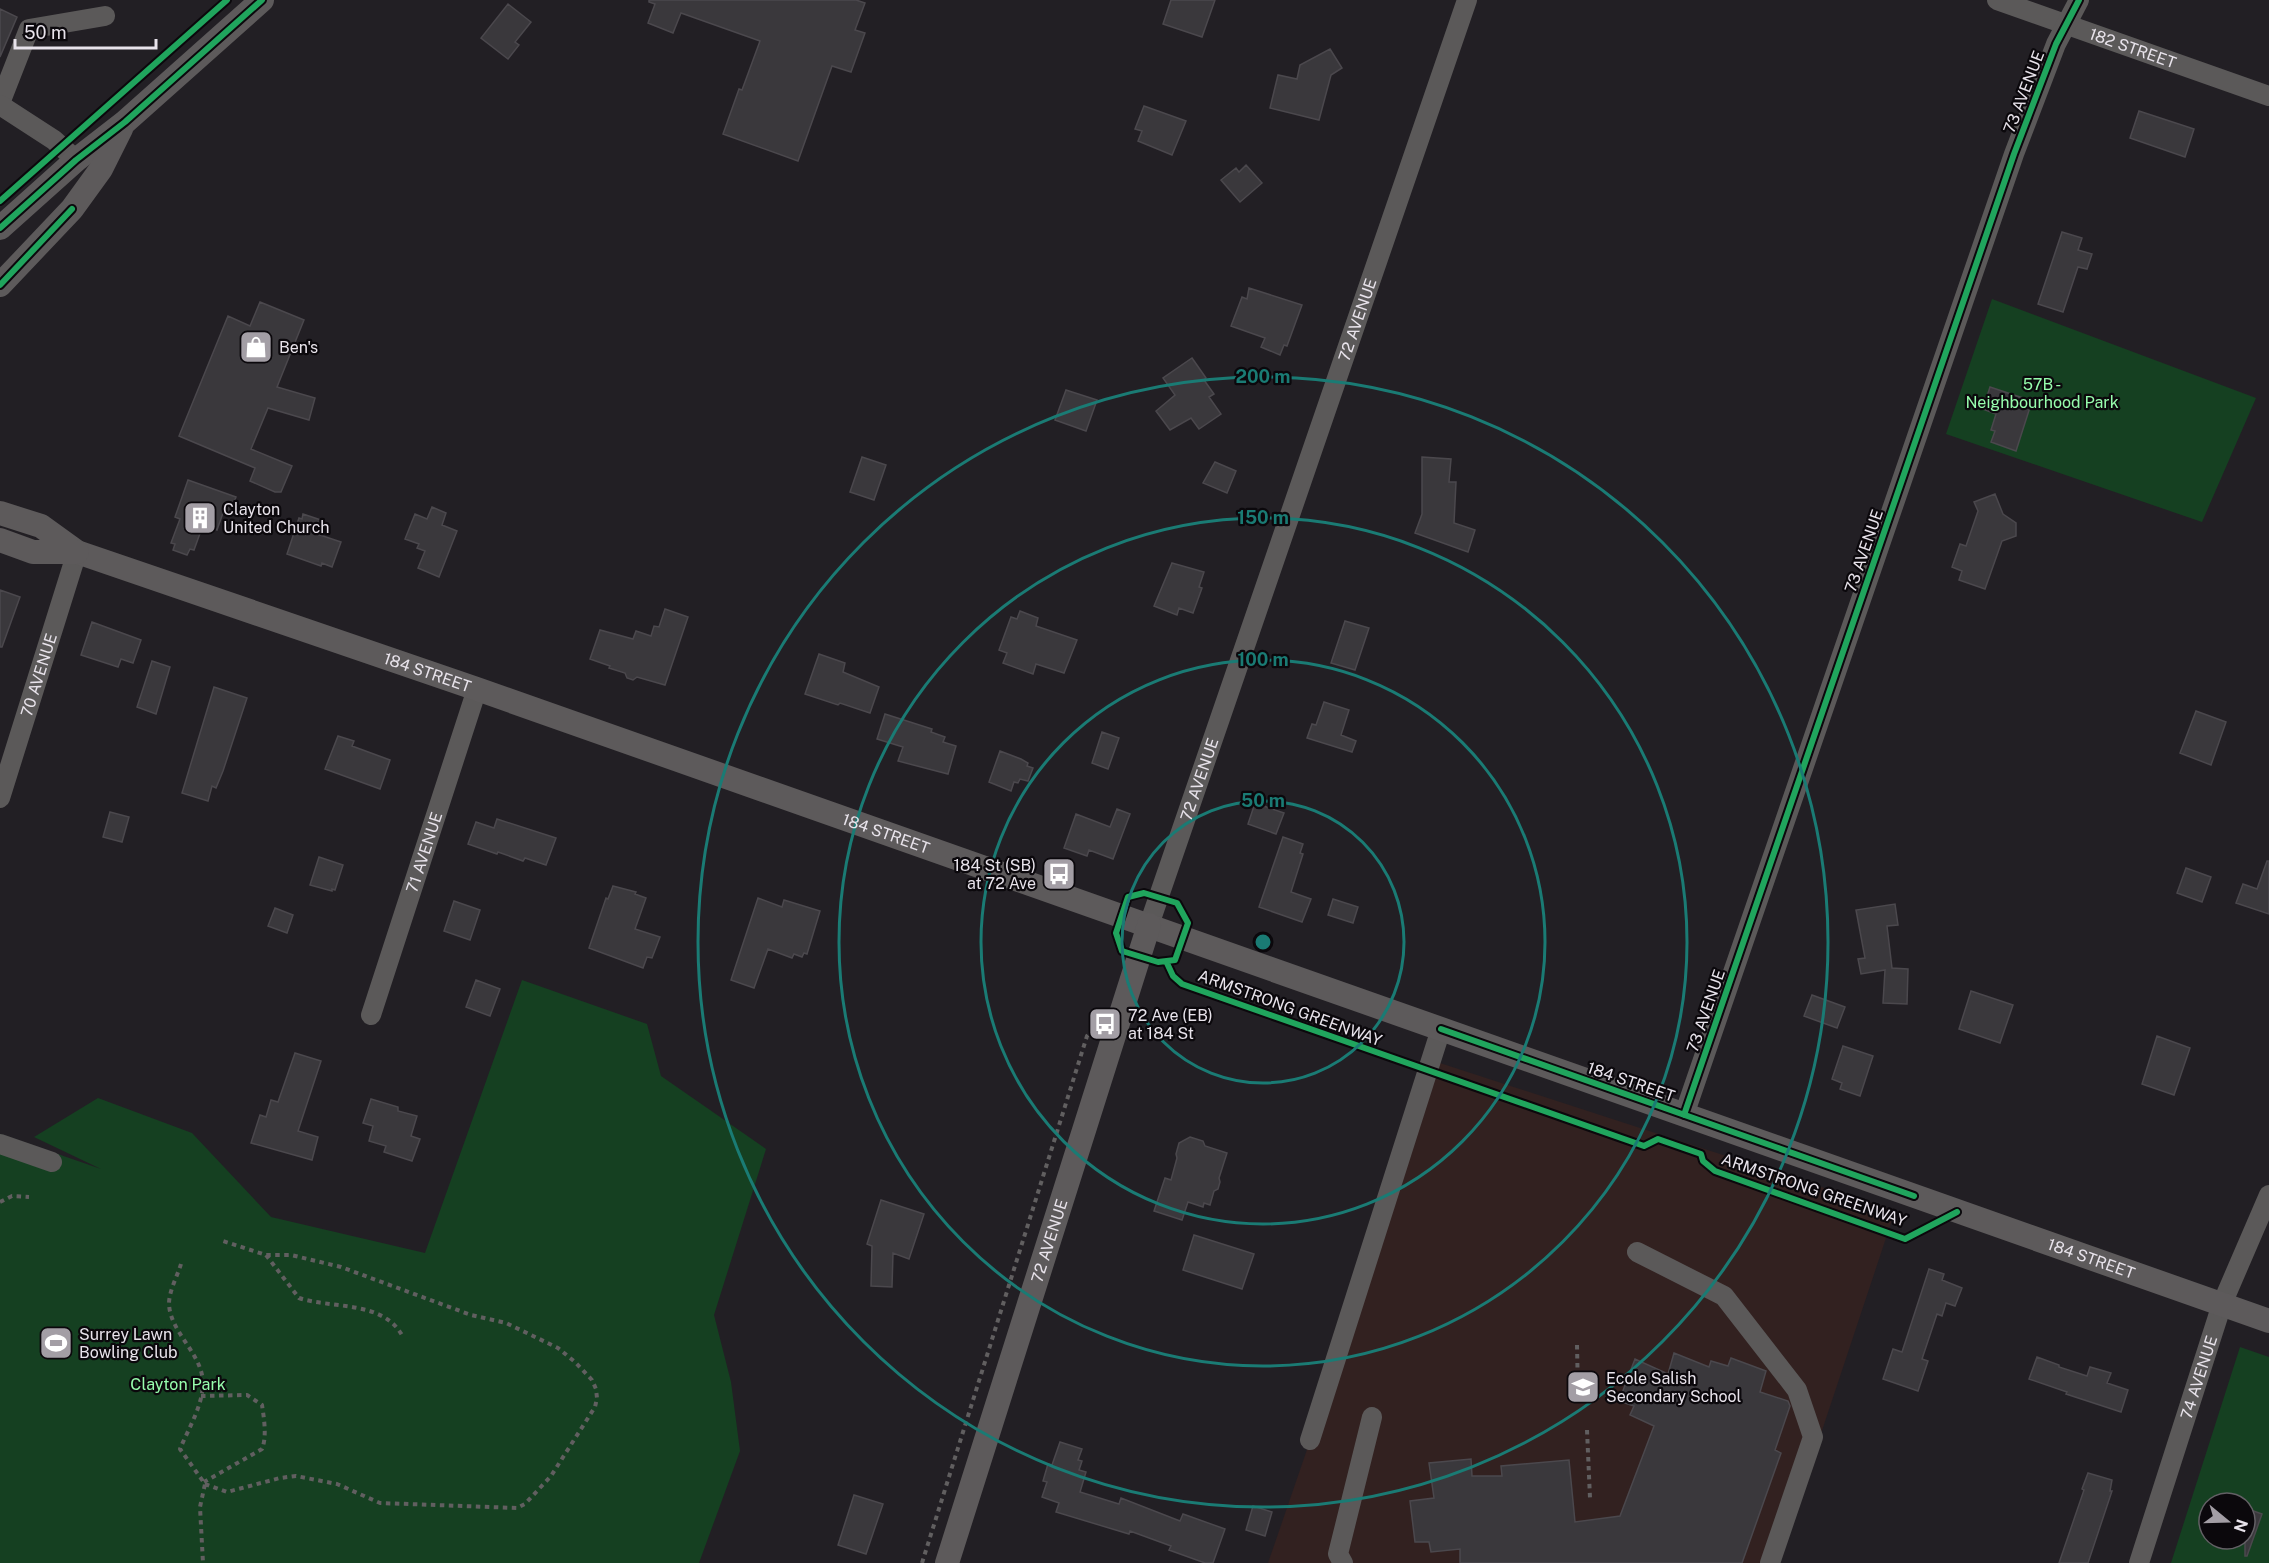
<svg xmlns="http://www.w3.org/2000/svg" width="2269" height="1563" font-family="'Public Sans',sans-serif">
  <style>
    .education { fill: #322120 }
    .green { fill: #154021; fill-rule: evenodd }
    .building { fill: #3a383c; stroke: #4b484d; stroke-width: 1.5 }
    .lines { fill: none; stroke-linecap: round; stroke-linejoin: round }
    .path { stroke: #615f60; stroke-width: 4; stroke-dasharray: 4.5 4.5; stroke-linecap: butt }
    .minor { stroke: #5b5959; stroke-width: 20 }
    .major { stroke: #5d5a5b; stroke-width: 24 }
    .cycleway-casing { stroke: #0b080c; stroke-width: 10 }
    .cycleway { stroke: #20a55d; stroke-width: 6 }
    .ring { fill: none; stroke: #1a7b74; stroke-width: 3 }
    .labels { text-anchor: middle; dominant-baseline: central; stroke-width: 4.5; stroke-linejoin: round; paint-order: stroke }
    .street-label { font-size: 16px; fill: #e8e3eb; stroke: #0b080c }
    .poi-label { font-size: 16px; fill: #e8e3eb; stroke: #0b080c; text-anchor: start }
    .park-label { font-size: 16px; fill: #97fdad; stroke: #0b080c }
    .centre { fill: #1a7b74; stroke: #0b080c; stroke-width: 3 }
    .ring-label { font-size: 18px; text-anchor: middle; font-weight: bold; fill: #1a7b74; stroke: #0b080c; stroke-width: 4.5; stroke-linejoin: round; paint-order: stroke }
  </style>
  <rect width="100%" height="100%" fill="#221f24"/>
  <path class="education" d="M1440,1063L1895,1211L1778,1563H1268Z"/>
  <path class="green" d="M1992,299L2256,398L2202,522L1946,434Z
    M522,980L647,1024L661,1076L766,1149L714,1315L731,1382L740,1451L699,1563H0V1134L101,1169L34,1137L98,1098L192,1133L271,1217L425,1253Z
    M2240,1347L2269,1357V1563H2171ZM2209,1503H2245V1539H2209Z"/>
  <path class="building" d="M649,0H856L865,3L855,30L865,33L851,72L832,66L798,161L723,134L739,89L742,90L760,41L681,13L673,33L648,23L655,4L649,2Z
    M1171,0H1215L1202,37L1163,24Z
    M508,4L531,22L515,42L519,45L508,59L481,38Z
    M0,9L17,17L0,57Z
    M1330,49L1342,68L1331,75L1319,120L1270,108L1278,75L1297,79L1300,65Z
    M1144,106L1186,121L1172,155L1138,141L1142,131L1135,129Z
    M2139,111L2194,129L2185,157L2130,138Z
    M1246,165L1262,183L1240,202L1221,180L1236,168L1239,172Z
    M2062,232L2082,238L2078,250L2092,254L2087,269L2078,267L2063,312L2038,304Z
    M1249,288L1302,305L1287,346L1284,345L1280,355L1261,347L1265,338L1231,326L1242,297L1247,299Z
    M260,302L304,320L277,387L315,398L309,420L268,408L251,449L292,466L281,492H275L250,481L255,468L179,436L228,316L250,326Z
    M1192,358L1206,378L1204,380L1214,394L1209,397L1221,414L1199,429L1191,418L1170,430L1156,411L1175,395L1163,378Z
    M1990,387L2032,401L2016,451L1991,442L1995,431L1991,430L1996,414L1983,409Z
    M1066,390L1097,400L1086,431L1055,420Z
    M862,457L886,465L874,500L850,492Z
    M1422,457L1451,459L1449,482H1456L1454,523L1475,530L1468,552L1415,533L1422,514Z
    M1215,462L1236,471L1227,493L1203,483Z
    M188,480L236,497L229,515L223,513L217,530L203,525L194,550L190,549L187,555L173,550L175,544L171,543L180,519L175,517Z
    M1995,494L2003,514L2016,523V536L2002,541L1985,589L1959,580L1962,571L1952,567L1960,544L1966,546L1978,511L1974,502Z
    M432,507L446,513L442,525L457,531L439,577L418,568L425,551L417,548L419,544L405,539L415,514L427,519Z
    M303,514L321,520L317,534L341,542L332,567L322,563L321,566L287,554L299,518L302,519Z
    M1172,563L1204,572L1199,587L1202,588L1193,613L1179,608L1177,615L1154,606Z
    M0,590L20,597L2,647H0Z
    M665,609L688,617L665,685L637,677L633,680L627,678L625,673L609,668L610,666L590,659L600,630L633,639L636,631L651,636L654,626L659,627Z
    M1020,611L1038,618L1036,626L1077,640L1064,673L1036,664L1033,674L1003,663L1007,653L999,650L1011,617L1017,619Z
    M1345,621L1369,628L1355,670L1331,663Z
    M92,622L141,640L133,663L121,659L118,667L81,655Z
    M819,654L845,663L843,672L879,687L870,713L840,703L838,705L805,694Z
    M152,661L170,667L156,714L137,707Z
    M214,687L247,698L223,771L216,788L212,786L208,801L182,793Z
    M1324,702L1349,710L1341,735L1356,741L1352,752L1307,738L1312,724L1316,725Z
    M2196,711L2226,722L2211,765L2180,753Z
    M885,714L932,729L931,732L945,737L943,742L956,746L948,774L898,761L903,747L877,739Z
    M1102,732L1119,738L1108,769L1092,763Z
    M338,736L354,741L352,746L390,760L380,789L325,769Z
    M1000,751L1021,759L1028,763L1027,766L1033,768L1028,781L1020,779L1018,783L1014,782L1011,791L989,782Z
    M1255,803L1284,813L1276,834L1248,824Z
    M1117,809L1130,814L1113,859L1089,850L1087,856L1064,848L1076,814L1110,827Z
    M110,812L129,817L122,842L103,837Z
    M497,819L556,838L546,865L525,858L523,861L498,852L497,854L468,844L476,822L494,828Z
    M1283,837L1303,844L1300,853L1303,854L1291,892L1311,899L1302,922L1259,907Z
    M319,857L343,865L335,890L332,889V891L310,885Z
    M2267,861H2269V914L2236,903L2243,884L2257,889Z
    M2186,868L2211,877L2202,902L2177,893Z
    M613,886L636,892L635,894L646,898L635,929L660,937L652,958L647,957L643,968L589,948L606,898L608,899Z
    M758,898L782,907L784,900L820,911L807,954L804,953L802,957L794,954L792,958L768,949L754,988L731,980Z
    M1333,899L1358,907L1353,923L1328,915Z
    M454,901L480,910L470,940L444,931Z
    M1895,904L1898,925L1887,926L1892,968L1908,969L1907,1004L1883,1003L1885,970L1861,974L1858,959L1865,958L1856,910Z
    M275,908L293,915L287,933L268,926Z
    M476,980L500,989L490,1016L466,1007Z
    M1971,991L2013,1005L2000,1043L1959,1029Z
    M1812,995L1845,1007L1837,1028L1804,1016Z
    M2157,1036L2190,1048L2174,1095L2142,1084Z
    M1843,1046L1873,1056L1860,1096L1840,1089L1842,1083L1832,1079Z
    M295,1053L321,1061L298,1131L318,1137L312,1160L251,1143L260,1115L266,1117L271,1100L278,1102Z
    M371,1099L398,1107V1111L417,1116L411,1136L420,1139L412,1161L384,1152L386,1146L369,1141L373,1126L363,1123Z
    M1190,1137L1203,1141L1205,1146L1227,1153L1219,1178L1220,1182L1218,1189L1214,1191L1210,1205L1204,1203L1203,1207L1188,1202L1182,1220L1154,1211L1165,1178L1171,1180L1177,1158L1176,1154L1179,1143Z
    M881,1200L924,1214L909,1259L893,1253L892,1287L871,1286L872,1246L867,1244Z
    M1194,1235L1254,1254L1242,1289L1183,1270Z
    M1929,1269L1944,1274L1942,1280L1962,1288L1955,1306L1946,1303L1942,1316L1937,1314L1922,1359L1928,1361L1918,1391L1883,1379L1893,1349L1902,1352Z
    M1674,1353L1709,1367L1711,1361L1728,1366L1731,1358L1766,1371L1760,1392L1788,1401L1790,1406L1775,1450L1781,1453L1742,1563H1460V1549L1431,1552L1429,1542H1415L1410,1501L1434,1498L1429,1463L1471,1459L1472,1476H1502L1501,1466L1569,1460L1575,1522L1620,1516L1654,1426L1630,1415L1634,1406L1619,1401L1635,1359L1668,1374Z
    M2037,1357L2059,1365V1367L2087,1376L2090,1367L2111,1373L2107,1383L2128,1390L2121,1412L2066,1394L2067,1392L2029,1379Z
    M1060,1442L1082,1449L1078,1460L1082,1461L1079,1470L1086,1472L1080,1492L1119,1504L1121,1498L1180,1521L1183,1514L1225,1529L1213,1563H1205L1169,1550L1171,1546L1130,1531L1129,1534L1056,1512L1059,1503L1042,1497L1047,1482L1043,1481L1048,1464L1052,1465Z
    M2088,1473L2112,1480L2110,1491H2112L2088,1563H2059L2084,1490L2082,1489Z
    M854,1495L883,1504L866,1554L838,1545Z
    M1253,1506L1272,1512L1265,1536L1246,1530Z
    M2245,1508L2262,1514L2247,1556H2245Z"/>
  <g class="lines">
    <path class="path" d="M0,1202L12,1196L29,1197
      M266,1255L299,1298C332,1309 384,1300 403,1337
      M181,1264C177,1277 169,1291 169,1304C170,1330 197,1350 202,1375C207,1399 189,1427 180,1449L205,1484L200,1507L203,1563
      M1577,1345L1578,1394
      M201,1396L247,1395L262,1405C264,1418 267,1437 262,1449L204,1482
      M1587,1430L1590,1498
      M205,1484L227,1492L280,1478L296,1476L337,1484L380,1503L517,1508L525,1504L551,1476L595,1407L597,1398L596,1389L592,1380L575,1362L558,1348L506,1323L471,1315L341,1267L291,1255H266L223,1241
      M922,1563L1087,1036L1093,1030"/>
    <g class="minor">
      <path id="s1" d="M1997,0L2269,96"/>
      <path d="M0,103L29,29L105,16"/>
      <path d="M0,105L54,140L76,160"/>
      <path id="s2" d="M0,798L77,552"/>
      <path id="s3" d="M1149,925L1467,0"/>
      <path id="s4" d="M371,1015L477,689"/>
      <path d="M1684,1115L2014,154L2056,44L2079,0"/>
      <path d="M0,1144L52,1162"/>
      <path d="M1637,1252L1724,1296L1797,1390L1813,1437L1770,1563"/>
      <path d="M1310,1440L1441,1029"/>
      <path d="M1343,1563L1338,1554L1372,1417"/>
      <path id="s5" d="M2139,1563L2222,1304L2269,1195"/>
    </g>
    <g class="major">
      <path d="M0,228L76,160L125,122L262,0"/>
      <path d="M0,285L72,209L101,169L121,129"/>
      <path id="s6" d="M0,513L41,526L77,552L477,689L2269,1321"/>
      <path d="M0,540L33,552H77"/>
      <path id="s7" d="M947,1563L1149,925"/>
    </g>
    <g class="cycleway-casing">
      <path id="cycleway" d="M0,201L227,0
        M0,228L76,160L125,122L262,0
        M0,285L72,209
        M1144,893L1177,903L1188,923L1175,960L1158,962L1122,951L1116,933L1128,897Z
        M1166,961L1173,976L1182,984L1644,1146L1658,1139L1701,1154L1703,1161L1715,1171L1905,1239L1957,1212
        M1441,1029L1914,1196
        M1684,1115L2014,154L2056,44L2079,0"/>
    </g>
    <use href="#cycleway" class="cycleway"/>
  </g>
  <g class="ring">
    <circle cx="1263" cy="942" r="141"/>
    <circle cx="1263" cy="942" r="282"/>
    <circle cx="1263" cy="942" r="424"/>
    <circle cx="1263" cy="942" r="565"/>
  </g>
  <defs>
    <g id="shop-square" transform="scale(1.725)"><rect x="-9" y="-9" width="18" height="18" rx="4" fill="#a39ea5" stroke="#0b080c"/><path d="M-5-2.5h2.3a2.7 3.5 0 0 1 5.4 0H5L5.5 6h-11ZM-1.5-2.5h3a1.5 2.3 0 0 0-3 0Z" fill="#fff"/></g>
    <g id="building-square" transform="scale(1.725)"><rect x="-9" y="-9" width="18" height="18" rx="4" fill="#a39ea5" stroke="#0b080c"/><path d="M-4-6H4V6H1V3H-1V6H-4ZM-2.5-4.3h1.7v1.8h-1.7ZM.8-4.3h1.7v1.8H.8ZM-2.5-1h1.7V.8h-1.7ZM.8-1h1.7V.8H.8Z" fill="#fff"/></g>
    <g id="bus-square" transform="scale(1.725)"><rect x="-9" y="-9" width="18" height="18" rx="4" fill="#a39ea5" stroke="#0b080c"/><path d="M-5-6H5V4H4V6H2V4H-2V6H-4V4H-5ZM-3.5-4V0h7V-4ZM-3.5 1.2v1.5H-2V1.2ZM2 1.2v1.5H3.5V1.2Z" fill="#fff"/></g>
    <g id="stadium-square" transform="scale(1.725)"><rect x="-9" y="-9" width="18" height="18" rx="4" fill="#a39ea5" stroke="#0b080c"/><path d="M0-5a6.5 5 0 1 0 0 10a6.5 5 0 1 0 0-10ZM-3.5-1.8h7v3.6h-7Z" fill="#fff"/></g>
    <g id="school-square" transform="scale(1.725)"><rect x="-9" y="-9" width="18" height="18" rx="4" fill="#a39ea5" stroke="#0b080c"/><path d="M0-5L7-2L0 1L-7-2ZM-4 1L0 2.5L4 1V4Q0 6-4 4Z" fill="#fff"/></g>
  </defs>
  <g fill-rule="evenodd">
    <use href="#shop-square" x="256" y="347"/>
    <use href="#building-square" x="200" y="518"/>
    <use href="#bus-square" x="1059" y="874"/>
    <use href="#bus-square" x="1105" y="1024"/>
    <use href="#stadium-square" x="56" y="1343"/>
    <use href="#school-square" x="1583" y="1387"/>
  </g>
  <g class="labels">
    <g class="street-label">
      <text stroke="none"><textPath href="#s1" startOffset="144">182 STREET</textPath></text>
      <text transform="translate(2024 92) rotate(-69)">73 AVENUE</text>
      <text stroke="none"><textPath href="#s3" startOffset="640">72 AVENUE</textPath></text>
      <text transform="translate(1864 551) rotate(-71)">73 AVENUE</text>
      <text stroke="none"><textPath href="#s6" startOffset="458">184 STREET</textPath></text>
      <text stroke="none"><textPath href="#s2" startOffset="129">70 AVENUE</textPath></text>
      <text stroke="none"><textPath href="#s3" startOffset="154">72 AVENUE</textPath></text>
      <text stroke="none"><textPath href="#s6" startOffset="944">184 STREET</textPath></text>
      <text stroke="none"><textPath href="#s4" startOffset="171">71 AVENUE</textPath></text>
      <text transform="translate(1290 1008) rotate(20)">ARMSTRONG GREENWAY</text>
      <text transform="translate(1706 1011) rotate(-71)">73 AVENUE</text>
      <text transform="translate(1631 1082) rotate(19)">184 STREET</text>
      <text transform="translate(1814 1190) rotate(19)">ARMSTRONG GREENWAY</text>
      <text stroke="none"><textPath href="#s7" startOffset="338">72 AVENUE</textPath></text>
      <text stroke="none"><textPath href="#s6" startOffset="2222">184 STREET</textPath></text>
      <text stroke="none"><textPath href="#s5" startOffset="195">74 AVENUE</textPath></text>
    </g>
    <g class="poi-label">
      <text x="279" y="347">Ben's</text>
      <text x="223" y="509">Clayton<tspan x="223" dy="18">United Church</tspan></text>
      <text x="1036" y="865" text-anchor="end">184 St (SB)<tspan x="1036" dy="18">at 72 Ave</tspan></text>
      <text x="1128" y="1015">72 Ave (EB)<tspan x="1128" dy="18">at 184 St</tspan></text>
      <text x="79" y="1334">Surrey Lawn<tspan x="79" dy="18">Bowling Club</tspan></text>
      <text x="1606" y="1378">Ecole Salish<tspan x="1606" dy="18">Secondary School</tspan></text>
    </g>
    <g class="park-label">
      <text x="2042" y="384">57B -<tspan x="2042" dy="18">Neighbourhood Park</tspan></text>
      <text x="178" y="1384">Clayton Park</text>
    </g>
  </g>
  <circle cx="1263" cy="942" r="9" class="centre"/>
  <g class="ring-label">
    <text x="1263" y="383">200 m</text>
    <text x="1263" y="524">150 m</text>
    <text x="1263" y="666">100 m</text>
    <text x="1263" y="807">50 m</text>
  </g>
  <g transform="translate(2227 1521) rotate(109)"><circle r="28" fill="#0b080c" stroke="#636065" stroke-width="1.5"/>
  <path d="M0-4.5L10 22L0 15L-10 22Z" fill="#a39ea5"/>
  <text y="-9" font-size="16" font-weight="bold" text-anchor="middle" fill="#e8e3eb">N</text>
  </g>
  <path d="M15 39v9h141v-9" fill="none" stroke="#e8e3eb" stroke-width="3"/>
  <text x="24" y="39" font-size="18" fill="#e8e3eb" stroke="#0b080c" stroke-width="4.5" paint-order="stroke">50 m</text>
</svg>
